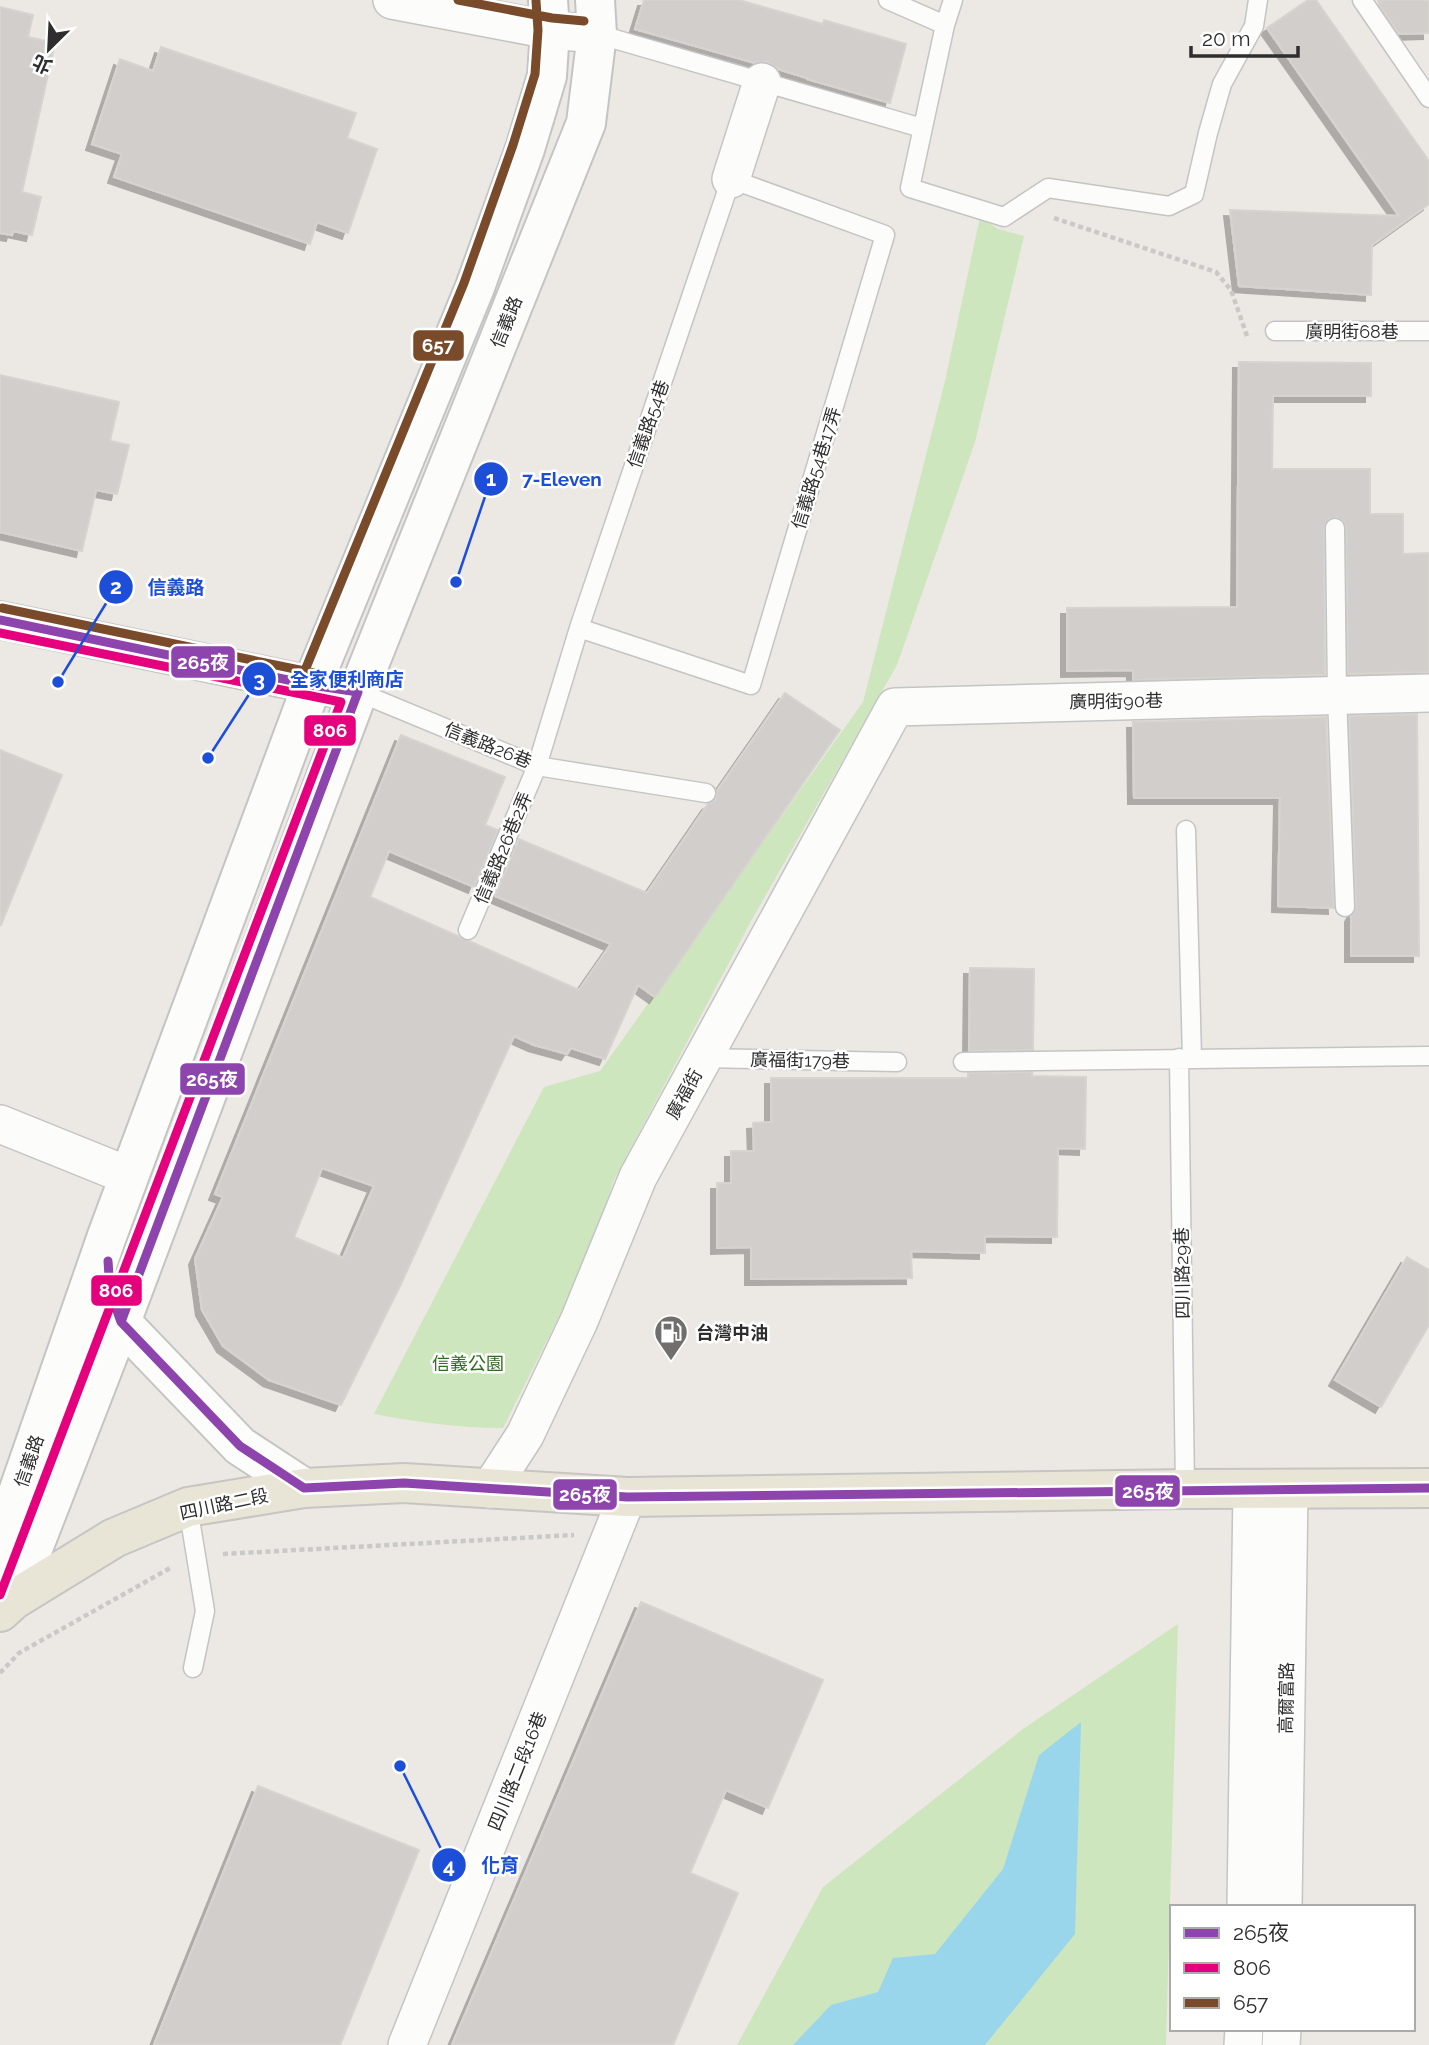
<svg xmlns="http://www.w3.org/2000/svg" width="1429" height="2045" font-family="Raleway,'Noto Sans TC',sans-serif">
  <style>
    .green { fill: #cee6be }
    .water { fill: #99d6ec }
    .building { fill: #d1cecb; stroke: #d7d4d0; stroke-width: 2; fill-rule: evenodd; filter: url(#shadow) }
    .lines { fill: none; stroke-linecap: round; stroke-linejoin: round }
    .service-casing { stroke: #c5c4c5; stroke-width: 21 }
    .minor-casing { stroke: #c5c4c5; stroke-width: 40 }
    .tertiary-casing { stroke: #c5c4c5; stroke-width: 42 }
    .primary-casing { stroke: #c6c5c4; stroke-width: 42 }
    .path { stroke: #c9c9c8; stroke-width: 4.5; stroke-dasharray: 5 3.5; stroke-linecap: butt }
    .service { stroke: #fcfcfb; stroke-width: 18 }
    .minor { stroke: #fcfcfb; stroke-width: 37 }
    .tertiary { stroke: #fcfcfb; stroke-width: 38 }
    .primary { stroke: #e8e4d6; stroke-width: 38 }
    .bus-1-casing { stroke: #fff; stroke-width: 14 }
    .bus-2-casing { stroke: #fff; stroke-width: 14 }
    .bus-3-casing { stroke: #fff; stroke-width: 14 }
    .bus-1 { stroke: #8e44ad; stroke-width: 9 }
    .bus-2 { stroke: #e5007d; stroke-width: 9 }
    .bus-3 { stroke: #7a4b2a; stroke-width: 9 }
    .labels { text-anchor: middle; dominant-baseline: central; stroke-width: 5; stroke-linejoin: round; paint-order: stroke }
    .street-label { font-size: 18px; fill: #2e2e2e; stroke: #fff }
    .poi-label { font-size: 18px; font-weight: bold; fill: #2e2e2e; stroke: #fff; text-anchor: start }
    .park-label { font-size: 18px; fill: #2c6e1b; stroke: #fff }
    .leader { fill: none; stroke: #1d4ed8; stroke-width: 2.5 }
    .callout-dot { fill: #1d4ed8; stroke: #fff; stroke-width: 2.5 }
    .mark-label { font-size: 21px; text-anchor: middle; font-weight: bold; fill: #fff }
    .callout-label { font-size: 19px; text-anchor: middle; font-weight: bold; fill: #1d4ed8; stroke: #fff; stroke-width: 5; stroke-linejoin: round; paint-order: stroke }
    .line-badge { stroke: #fff; stroke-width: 2.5 }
    .badge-label { font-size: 19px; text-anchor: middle; font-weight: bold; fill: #fff }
  </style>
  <defs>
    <filter id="shadow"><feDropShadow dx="-6" dy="6" stdDeviation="0" flood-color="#0004"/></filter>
  </defs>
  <rect width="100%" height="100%" fill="#ece8e4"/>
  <path class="green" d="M980,217L998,229L1024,236L975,442L897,665L751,921L613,1182L589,1257L503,1428C459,1428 417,1422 374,1414L544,1087L600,1071L863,702L945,381Z
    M1178,1624L1166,2045H737L823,1887L1023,1729Z"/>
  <path class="water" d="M1081,1722L1075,1934L985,2045H793L831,2005L878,1992L893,1958L935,1954L1003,1869L1039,1755Z"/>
  <path class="building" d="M644,0H739L823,24L824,20L906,44L890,103L807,79V78L778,69L768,62L755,63L635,29Z
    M1308,0H1316L1429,161V204L1372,245L1371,295L1239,286L1230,210L1399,216L1267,28Z
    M1378,0H1429V33L1399,34L1379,4Z
    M0,7L33,15L28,37L55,43L22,192L41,197L32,235L13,231L12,235L0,233Z
    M161,47L356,113L347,138L377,149L348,233L317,222L310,244L114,177L122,154L92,144L120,59L153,71Z
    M1239,362L1371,363V396H1273L1272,469H1370V514H1403V554L1429,553V672L1348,674L1346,528L1344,522L1336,517L1329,519L1324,528L1325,675L1133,680V670L1067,671V608L1237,607Z
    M0,375L119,402L110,441L129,445L117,494L96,490L82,551L0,532Z
    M785,693L840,730L655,997L638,985L605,1059L571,1048L567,1054L534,1045L514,1036L401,1284L341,1405L269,1380L223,1346L202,1310L195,1259L223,1197L215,1194L401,735L505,777L485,825L498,830L474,887L389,851L370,897L579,990L611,944L495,896L519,839L647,893L708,804L715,800L717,791ZM322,1168L374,1186L343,1258L294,1237Z
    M1417,714L1419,956H1351V916L1356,907L1349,716Z
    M1326,717L1334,908L1278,906L1280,798H1134L1133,722Z
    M0,750L62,775L1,925H0Z
    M970,968L1034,969L1033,1050L969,1051Z
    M1032,1072V1076L1086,1077L1085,1149L1058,1148L1057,1237L985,1236V1253L911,1251L912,1278L751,1279V1247L717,1248V1183H731V1151H754L753,1123L771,1122V1078H968V1073Z
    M1407,1257L1429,1270V1325L1381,1407L1335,1380Z
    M641,1602L823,1680L768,1808L726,1790L690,1873L738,1893L673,2045H452Z
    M258,1786L419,1850L340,2045H154Z"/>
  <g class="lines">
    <g class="service-casing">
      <path id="service" d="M888,0L945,25
        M953,0L945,25L910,188L1004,217L1048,188L1169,206L1194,194L1208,133L1222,84L1254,26L1258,0
        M1362,0L1429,98
        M597,34L922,128
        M1275,331H1429
        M1335,528L1337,696L1345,907
        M358,692L537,766L706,793
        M1186,830L1192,1058
        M468,930L537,766L579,628L731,179L885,235L751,685L579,628
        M704,1058L897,1062
        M1179,1058L1185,1489
        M963,1062L1429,1056
        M188,1507L205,1611L193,1668"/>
    </g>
    <g class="minor-casing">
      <path id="minor" d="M392,0L550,30L597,34
        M731,179L762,82
        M0,620L312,685L358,692
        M0,1124L129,1176
        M490,1489L525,1435L579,1321L638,1177L895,707L1429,693
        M1246,1907L1252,1490
        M1283,1907L1289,1489
        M407,2045L627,1497
        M1243,2045L1244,2029
        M1281,2045L1282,2029"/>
    </g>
    <g class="tertiary-casing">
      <path id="tertiary" d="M113,1300L121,1322L240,1446L304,1488
        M12,1590L7,1524L107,1236L312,685L475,287L525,149L547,76L550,30L548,0
        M13,1600L121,1322L358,692L586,123L597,34L595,0"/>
    </g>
    <g class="primary-casing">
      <path id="primary" d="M0,1612L13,1600L114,1538L188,1507L304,1488L404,1483L627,1497L1185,1489L1429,1488"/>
    </g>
    <path class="path" d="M1054,218L1216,272L1231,290L1247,336
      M223,1554L574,1535
      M0,1673L19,1653L172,1567"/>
    <use href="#service" class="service"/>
    <use href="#minor" class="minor"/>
    <use href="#tertiary" class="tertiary"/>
    <use href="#primary" class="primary"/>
    <g class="bus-1-casing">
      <path id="bus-1" d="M0,620L312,685L358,692L121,1322
        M108,1261L110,1291L121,1322L240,1446L304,1488
        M304,1488L404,1483L627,1497L1429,1488"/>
    </g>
    <g class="bus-2-casing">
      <path id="bus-2" d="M0,633L341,702L0,1595"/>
    </g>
    <g class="bus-3-casing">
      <path id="bus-3" d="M458,0L552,18L584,21
        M2,608L314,673
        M301,680L464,283L513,145L535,74L538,30L536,1"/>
    </g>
    <use href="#bus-1" class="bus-1"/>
    <use href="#bus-2" class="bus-2"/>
    <use href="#bus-3" class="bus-3"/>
  </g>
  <defs>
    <g id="fuel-pin" transform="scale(1.75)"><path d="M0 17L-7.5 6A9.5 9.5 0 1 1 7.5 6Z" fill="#706f6e" stroke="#fff"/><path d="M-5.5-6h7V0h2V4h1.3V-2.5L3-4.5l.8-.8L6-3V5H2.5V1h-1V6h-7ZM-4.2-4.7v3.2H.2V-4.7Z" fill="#fff"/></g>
  </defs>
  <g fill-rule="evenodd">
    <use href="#fuel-pin" x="671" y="1332"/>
  </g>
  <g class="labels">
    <g class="street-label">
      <text transform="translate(506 322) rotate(-68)">信義路</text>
      <text x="1352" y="331">廣明街68巷</text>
      <text transform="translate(648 424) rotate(-71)">信義路54巷</text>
      <text transform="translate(816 468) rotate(-73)">信義路54巷17弄</text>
      <text transform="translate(1116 701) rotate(-1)">廣明街90巷</text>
      <text transform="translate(488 745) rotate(22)">信義路26巷</text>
      <text transform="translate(503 848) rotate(-67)">信義路26巷2弄</text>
      <text transform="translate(800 1060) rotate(1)">廣福街179巷</text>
      <text transform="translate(684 1094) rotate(-61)">廣福街</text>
      <text transform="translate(1182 1273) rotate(-91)">四川路29巷</text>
      <text transform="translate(29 1461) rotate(-71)">信義路</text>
      <text transform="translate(224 1504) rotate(-12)">四川路二段</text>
      <text transform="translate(1286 1698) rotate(-89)">高爾富路</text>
      <text transform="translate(517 1771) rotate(-68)">四川路二段16巷</text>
    </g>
    <g class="poi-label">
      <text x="696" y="1332">台灣中油</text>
    </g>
    <g class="park-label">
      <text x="468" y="1363">信義公園</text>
    </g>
  </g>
  <path class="leader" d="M456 582L491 479M58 682L116 587M208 758L259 679M400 1766L449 1865"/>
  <g class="callout-dot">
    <circle cx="456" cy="582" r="7"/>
    <circle cx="58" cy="682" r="7"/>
    <circle cx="208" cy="758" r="7"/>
    <circle cx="400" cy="1766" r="7"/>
    <circle cx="491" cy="479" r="18"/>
    <circle cx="116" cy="587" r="18"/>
    <circle cx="259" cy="679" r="18"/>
    <circle cx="449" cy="1865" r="18"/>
  </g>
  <g class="mark-label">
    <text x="491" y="486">1</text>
    <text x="116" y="594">2</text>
    <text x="259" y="687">3</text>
    <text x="449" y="1873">4</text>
  </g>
  <g class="callout-label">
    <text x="562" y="486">7-Eleven</text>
    <text x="176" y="594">信義路</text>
    <text x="347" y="686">全家便利商店</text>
    <text x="500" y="1872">化育</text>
  </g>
  <g class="line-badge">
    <rect x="412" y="329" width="53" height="33" rx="7" fill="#7a4b2a"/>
    <rect x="170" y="645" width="66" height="34" rx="7" fill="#8e44ad"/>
    <rect x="303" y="714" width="54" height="33" rx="7" fill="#e5007d"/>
    <rect x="179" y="1062" width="67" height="34" rx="7" fill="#8e44ad"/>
    <rect x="90" y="1274" width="53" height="33" rx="7" fill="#e5007d"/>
    <rect x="1114" y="1474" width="67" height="34" rx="7" fill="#8e44ad"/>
    <rect x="552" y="1478" width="66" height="33" rx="7" fill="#8e44ad"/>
  </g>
  <g class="badge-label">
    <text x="438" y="352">657</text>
    <text x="203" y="669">265夜</text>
    <text x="330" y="737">806</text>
    <text x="212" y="1086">265夜</text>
    <text x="116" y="1297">806</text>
    <text x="1148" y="1498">265夜</text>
    <text x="585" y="1501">265夜</text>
  </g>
  <rect x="1170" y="1905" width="245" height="126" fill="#ffffff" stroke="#ababab" stroke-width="2"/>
  <rect x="1184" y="1928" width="35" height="10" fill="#8e44ad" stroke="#ababab" stroke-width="2"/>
  <text x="1233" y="1940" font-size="21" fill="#2e2e2e">265夜</text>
  <rect x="1184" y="1963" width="35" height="10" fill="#e5007d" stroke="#ababab" stroke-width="2"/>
  <text x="1233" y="1975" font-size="21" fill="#2e2e2e">806</text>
  <rect x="1184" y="1998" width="35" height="10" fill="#7a4b2a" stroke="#ababab" stroke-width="2"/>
  <text x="1233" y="2010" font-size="21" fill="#2e2e2e">657</text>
  <g transform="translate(49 49) rotate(204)" stroke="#ffffff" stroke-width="5" paint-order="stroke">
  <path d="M0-5L12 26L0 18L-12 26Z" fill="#2e2e2e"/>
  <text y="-10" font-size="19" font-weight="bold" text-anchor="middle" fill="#2e2e2e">北</text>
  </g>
  <path d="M1191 46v10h107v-10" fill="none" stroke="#2e2e2e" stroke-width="3.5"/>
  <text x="1202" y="46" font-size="21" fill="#2e2e2e" stroke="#ffffff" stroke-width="5" paint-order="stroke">20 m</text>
</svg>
